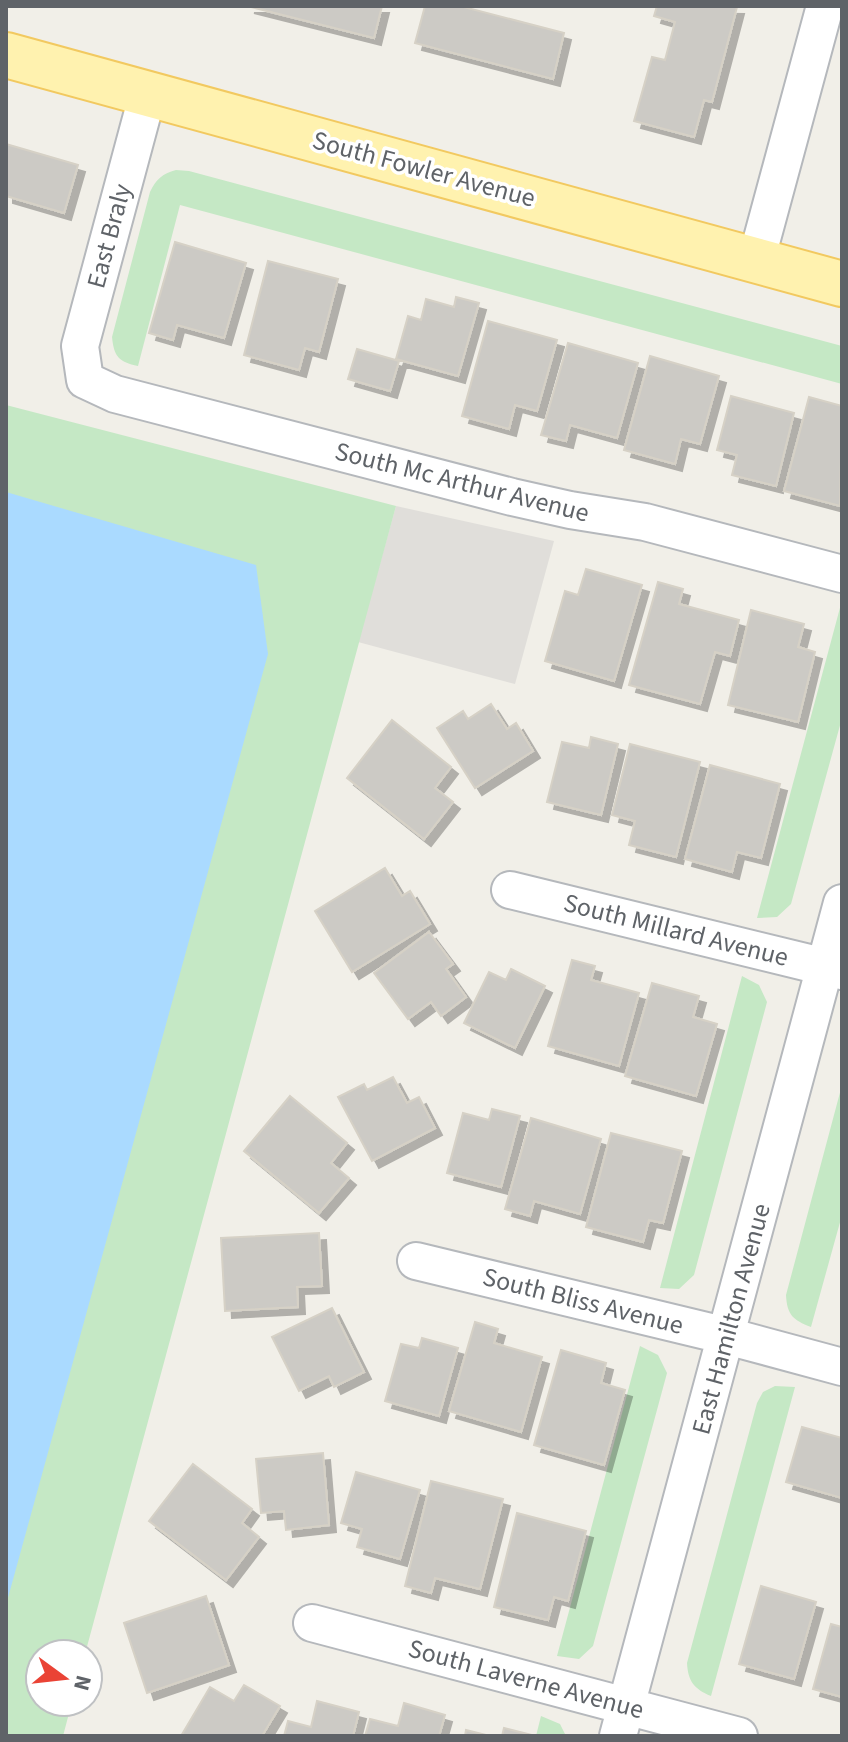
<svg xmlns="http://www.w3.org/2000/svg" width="848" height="1742" font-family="'Source Sans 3',sans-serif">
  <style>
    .industrial { fill: #e0deda }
    .green { fill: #c5e8c5 }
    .water { fill: #aadaff }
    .building { fill: #cccac5; stroke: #d6d1c6; stroke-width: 2; filter: url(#shadow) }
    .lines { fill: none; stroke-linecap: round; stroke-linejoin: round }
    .minor-casing { stroke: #b5b8bc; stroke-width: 40 }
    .major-casing { stroke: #f2c960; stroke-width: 48 }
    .minor { stroke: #fff; stroke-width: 36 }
    .major { stroke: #fff2af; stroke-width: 44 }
    .labels { text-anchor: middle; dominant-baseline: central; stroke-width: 7; stroke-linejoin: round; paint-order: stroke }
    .street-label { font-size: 26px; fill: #5f6368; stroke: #fff }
  </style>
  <defs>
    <filter id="shadow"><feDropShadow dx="7" dy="7" stdDeviation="0" flood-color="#0004"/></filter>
  </defs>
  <rect width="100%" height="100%" fill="#f1efe8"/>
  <path class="industrial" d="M396,506L554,541L515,684L358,642Z"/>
  <path class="green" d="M176,170L189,171L842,346V384L180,205L138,366C119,362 114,357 112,337L150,192C156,179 162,174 176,170Z
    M6,405L396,506L85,1654H40V1702H72L63,1736H6Z
    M841,604L842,718L791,904L777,917L757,918Z
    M742,976L759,985L767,1002L694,1275L679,1289L660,1288Z
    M842,1085V1215L811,1327C793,1320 787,1315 786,1295Z
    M640,1346L658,1355L667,1373L593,1646L579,1659L557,1656Z
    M775,1386L795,1387L711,1696C694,1689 688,1681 687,1663L757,1403L763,1392Z
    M541,1716L560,1724L566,1736H536Z"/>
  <path class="water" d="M6,492L256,565L268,654L6,1605Z"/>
  <path class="building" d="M247,6H382L374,38Z
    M425,6H460L564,33L553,79L415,43Z
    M657,6L737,7L712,102L704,100L694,137L634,121L652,57L665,60L675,22L654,16Z
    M6,144L78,165L64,213L6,196Z
    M175,242L246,263L224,338L177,325L173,340L149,333Z
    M268,261L338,279L319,352L305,348L299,370L244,355Z
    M456,297L479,303L458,376L396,359L408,316L421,320L426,299L454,307Z
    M488,321L557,340L537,411L515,405L509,429L462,416Z
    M568,343L638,363L617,438L570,425L566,441L541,435Z
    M357,349L399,361L390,391L348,379Z
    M650,356L719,376L700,444L681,439L675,464L624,450Z
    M731,396L794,413L776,486L732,475L737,455L717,450Z
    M809,397L842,406L840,506L784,491Z
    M586,569L642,585L614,681L545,661L565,591L578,595Z
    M658,582L683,589L679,604L739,620L730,656L715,652L700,704L629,685Z
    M751,610L804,624L798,647L815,652L798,722L728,705Z
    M491,704L507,729L516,723L533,751L475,788L437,728L463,711L468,719Z
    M392,720L451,767L435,788L453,802L424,839L347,778Z
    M591,737L618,744L601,815L547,802L562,742L589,748Z
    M630,744L700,762L676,857L629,845L635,821L612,815Z
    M710,765L780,784L761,858L737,852L732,872L685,859Z
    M385,868L402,896L410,891L430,924L352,972L315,911Z
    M429,932L453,964L446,969L466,997L441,1016L431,1002L408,1019L374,973Z
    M572,960L595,966L591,980L639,993L619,1066L548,1046Z
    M511,969L545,986L515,1048L464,1023L489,972L506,980Z
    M652,983L699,996L693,1017L717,1024L696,1096L625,1076Z
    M393,1077L407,1103L419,1097L435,1128L372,1161L338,1097L364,1084L367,1090Z
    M290,1096L347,1143L331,1163L349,1178L319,1213L244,1151Z
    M492,1109L520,1116L501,1187L447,1173L463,1113L489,1120Z
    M531,1118L601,1139L580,1214L534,1201L530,1216L505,1209Z
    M611,1133L682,1151L663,1223L649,1220L643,1242L586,1227Z
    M319,1233L322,1286L297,1287L298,1307L225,1311L221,1238Z
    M332,1308L364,1372L334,1387L329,1376L299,1391L272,1337Z
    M475,1322L498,1329L494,1343L542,1357L521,1432L449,1411Z
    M422,1338L458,1348L439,1416L385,1401L401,1344L419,1348Z
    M561,1350L606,1363L601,1383L625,1390L604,1465L534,1445Z
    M802,1427L842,1438V1498L786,1482Z
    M323,1453L329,1525L286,1530L284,1511L261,1513L256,1459Z
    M193,1464L252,1509L242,1523L259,1537L226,1580L149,1521Z
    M356,1472L420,1490L400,1559L357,1547L362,1529L341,1523Z
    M431,1481L503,1499L480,1589L435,1578L431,1593L405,1586Z
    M517,1513L586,1531L568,1601L554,1597L548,1620L494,1607Z
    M761,1586L816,1602L794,1679L739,1664Z
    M206,1596L229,1665L147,1693L124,1623Z
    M831,1624L842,1627V1697L813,1689Z
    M244,1685L280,1706L262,1736H181L210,1687L234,1701Z
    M317,1701L359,1712L353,1736H284L288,1721L311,1727Z
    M404,1703L445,1715L439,1736H365L370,1719L398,1726Z
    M504,1728L532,1735V1736H502Z
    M466,1730L490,1736H465Z"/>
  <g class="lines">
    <g class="minor-casing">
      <path id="minor" d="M148,93L80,346L85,380L115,394L512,497L570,510L645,522L842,574
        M756,261L825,6
        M510,890L842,971
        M416,1261L727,1336L842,1367
        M312,1623L739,1736
        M618,1736L842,903"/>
    </g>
    <g class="major-casing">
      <path id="major" d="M6,55L842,284"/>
    </g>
    <use href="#minor" class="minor"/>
    <use href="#major" class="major"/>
  </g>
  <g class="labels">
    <g class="street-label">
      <text transform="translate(424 169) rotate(15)">South Fowler Avenue</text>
      <text transform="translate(109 236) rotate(-75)">East Braly</text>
      <text transform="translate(462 482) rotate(14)">South Mc Arthur Avenue</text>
      <text transform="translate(676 930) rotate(14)">South Millard Avenue</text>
      <text transform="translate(583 1301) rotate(14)">South Bliss Avenue</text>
      <text transform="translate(731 1319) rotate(-75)">East Hamilton Avenue</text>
      <text transform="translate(526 1679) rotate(15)">South Laverne Avenue</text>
    </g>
  </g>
  <rect width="848" height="1742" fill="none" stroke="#5f6368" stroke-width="16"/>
  <g transform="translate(64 1678) rotate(105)"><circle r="38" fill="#ffffff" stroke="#bfc1c3" stroke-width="2"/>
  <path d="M0-6L14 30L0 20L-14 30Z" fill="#ea4335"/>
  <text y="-12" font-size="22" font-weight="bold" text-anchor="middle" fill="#5f6368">N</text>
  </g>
</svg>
